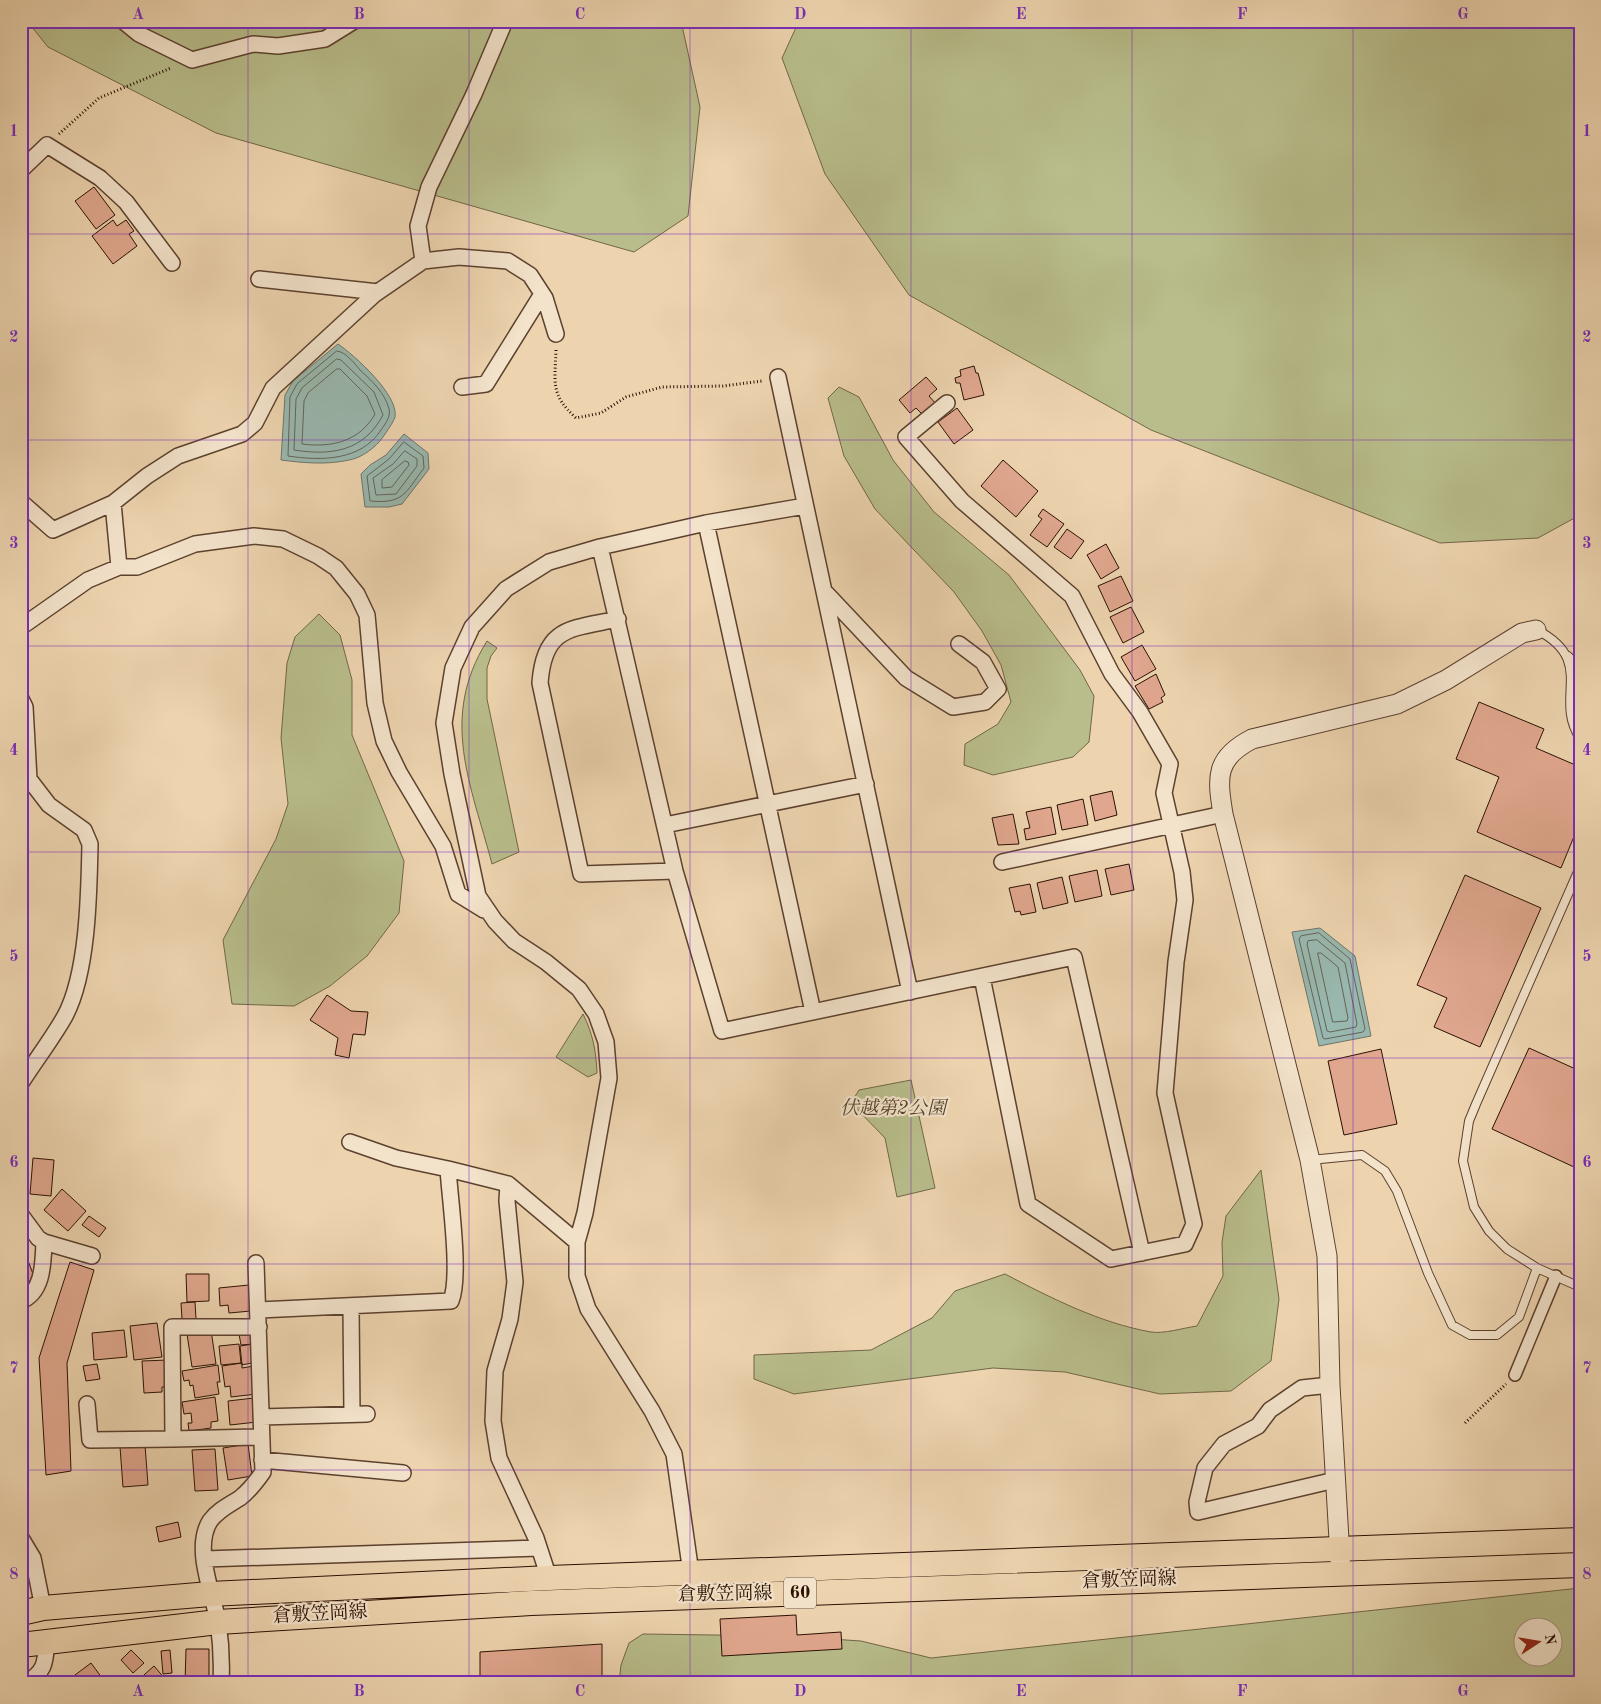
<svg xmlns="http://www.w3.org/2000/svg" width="1601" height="1704" font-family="'Old Standard TT','Noto Serif JP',serif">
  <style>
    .green { fill: #b8bd8b; stroke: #726647; fill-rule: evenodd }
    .water { fill: #99b8af; stroke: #6d756a }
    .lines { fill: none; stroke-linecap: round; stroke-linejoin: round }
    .shore { stroke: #626459; stroke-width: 1 }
    .building { fill: #e0a78e; stroke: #2b1003 }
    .service-casing { stroke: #5c412e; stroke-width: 10 }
    .pedestrian-casing { stroke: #5c412e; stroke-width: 14 }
    .minor-casing { stroke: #5c412e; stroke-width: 18 }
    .tertiary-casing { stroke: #5c412e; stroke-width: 21 }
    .primary-casing { stroke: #2b1003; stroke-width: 26 }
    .path { stroke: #2b1003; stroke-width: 3; stroke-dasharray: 1 2.5; stroke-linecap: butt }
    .service { stroke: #f3e3cb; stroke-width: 8 }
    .pedestrian { stroke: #f3e3cb; stroke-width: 11 }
    .minor { stroke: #f3e3cb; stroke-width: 15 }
    .tertiary { stroke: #f3e3cb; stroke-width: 19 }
    .primary { stroke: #edd4af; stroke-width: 24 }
    .grid { fill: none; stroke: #7b2cbf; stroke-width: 1; stroke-opacity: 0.55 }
    .labels { text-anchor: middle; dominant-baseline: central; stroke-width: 4.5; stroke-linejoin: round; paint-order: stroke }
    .shield { fill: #f3e3cb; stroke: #674f3f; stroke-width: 1 }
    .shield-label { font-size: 18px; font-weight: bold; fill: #2b1003 }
    .park-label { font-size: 19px; font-style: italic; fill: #55442c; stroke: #f3e3cb }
    .street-label { font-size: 19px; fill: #2b1003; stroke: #f3e3cb }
    .neatline { fill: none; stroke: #7b2cbf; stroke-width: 2 }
    .grid-label { font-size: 16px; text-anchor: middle; font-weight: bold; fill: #7b2cbf }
  </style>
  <rect width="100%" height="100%" fill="#edd4af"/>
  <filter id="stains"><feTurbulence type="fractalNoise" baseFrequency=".004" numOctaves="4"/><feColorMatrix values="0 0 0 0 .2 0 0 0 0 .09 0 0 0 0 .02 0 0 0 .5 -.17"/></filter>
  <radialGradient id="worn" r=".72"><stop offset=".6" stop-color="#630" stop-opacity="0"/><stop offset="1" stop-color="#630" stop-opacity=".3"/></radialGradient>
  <path class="green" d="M27,21H681L700,107L688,216L634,252L216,133L48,47Z
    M799,21H1580V515L1538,538L1440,543L1151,430L909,295L825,174L782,58Z
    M839,387L859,397L893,460L934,512L1009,575L1080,670L1094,696L1089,742L1073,757L993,775L964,765L965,744L998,724L1011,702L1001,665L982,631L954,592L875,509L844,456L828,398Z
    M319,614L340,635L352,680V735L404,861L399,913L367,956L330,986L294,1006L232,1004L223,940L276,839L288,804L281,738L287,663L295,637Z
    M487,641L497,648L491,656L487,668V699L519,852L492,864C471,784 439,718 487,641Z
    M583,1014C593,1034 596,1051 597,1073L588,1077L556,1057Z
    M911,1080L935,1188L897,1197L885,1138L851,1103L859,1090Z
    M1261,1170L1279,1299L1271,1361L1231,1391L1160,1394L1065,1372L993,1368L794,1394L754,1379V1355L871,1350L932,1318L955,1291L1005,1274C1051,1298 1100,1323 1151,1332C1164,1334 1183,1328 1197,1326L1223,1276L1222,1242L1226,1216Z
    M1580,1588V1683H619L621,1665L629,1643L643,1634L786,1636L861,1641L931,1658ZM1524,1626H1554V1656H1524Z"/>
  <path class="water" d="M338,344C354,355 399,395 395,417C393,423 387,431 383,437C376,447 362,458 349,460C327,465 304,463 281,460L285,395L293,381Z
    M404,434L428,453L429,469L402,504L389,507H365L361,474L370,465L386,455Z
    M1320,928L1355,956L1371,1036L1319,1046L1292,932Z"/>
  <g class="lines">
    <path class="shore" d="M337,351C346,352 354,363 360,370C372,381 385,393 389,409C391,417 385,424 381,430C361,461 321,461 288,456L290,397L297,384Z
      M337,359L341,360L374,392L383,415C364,451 332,456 294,450L296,399L302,388Z
      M337,369H340L367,396L375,414C360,441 332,448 302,444L304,401L308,393Z
      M404,442L423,456L424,468C405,493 404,504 370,501L367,476L389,459Z
      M405,451L417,459V466L396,494L376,495L373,478L393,464Z
      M405,461L408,462L409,465L392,487L382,488V480Z
      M1319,933L1350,959L1365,1029L1363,1032L1325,1039L1323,1038L1299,939L1301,936Z
      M1317,940L1345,963L1357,1024L1356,1027L1330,1032L1327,1031L1307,944L1308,941Z
      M1318,953H1321L1338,967L1348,1018L1347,1021L1333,1022Z"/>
  </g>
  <path class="building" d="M94,187L115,215L96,229L75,201Z
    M113,220L117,226L126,220L134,231L129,234L137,246L113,264L92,236Z
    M974,366L976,373H978L984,395L964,400L960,383H956L955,378L961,376L960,370Z
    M926,377L937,389L929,396L936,404L923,415L916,408L910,413L899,400Z
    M957,408L973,430L954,444L938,422Z
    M1003,460L1038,491L1016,517L981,486Z
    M1043,509L1064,524L1047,547L1030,535L1042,519L1038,516Z
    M1067,529L1084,541L1071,559L1054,547Z
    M1106,544L1119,568L1101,579L1087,555Z
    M1121,576L1133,601L1110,612L1098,586Z
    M1131,607L1144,632L1123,643L1110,617Z
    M1142,645L1156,669L1135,681L1121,657Z
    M1156,674L1165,695L1161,698L1163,702L1149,709L1135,686Z
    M1479,702L1544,729L1536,748L1580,767V822L1561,868L1477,832L1499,777L1456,759Z
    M1112,791L1117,815L1095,821L1090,796Z
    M1083,799L1088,825L1062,830L1057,805Z
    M1051,807L1056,834L1026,840L1024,829L1030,828L1026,812Z
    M1013,814L1019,844L998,845L992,818Z
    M1129,864L1134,890L1111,895L1105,869Z
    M1097,870L1102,896L1075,902L1069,876Z
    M1465,875L1541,908L1480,1047L1434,1027L1447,998L1417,985Z
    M1062,877L1068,903L1043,909L1037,883Z
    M1030,884L1036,912L1021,915L1020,911L1015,912L1009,888Z
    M327,995L351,1011L368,1012L365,1035L353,1034L349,1058L335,1055L338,1038L310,1020Z
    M1529,1048L1580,1071V1154L1574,1167L1492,1129Z
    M1381,1049L1397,1124L1344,1135L1328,1061Z
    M21,1132L26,1133L23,1158H21Z
    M33,1158L54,1160L51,1196L30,1194Z
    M62,1189L86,1211L68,1231L44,1210Z
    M89,1216L106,1228L99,1237L82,1225Z
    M22,1245L35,1279L21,1284V1246Z
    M70,1262L94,1270L67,1363L71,1471L46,1475L39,1358Z
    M186,1274H209V1301L187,1302Z
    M249,1285L251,1311L229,1313L228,1305L220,1306L219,1288Z
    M195,1302L196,1319H182L181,1303Z
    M157,1323L162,1357L134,1360L130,1326Z
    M124,1330L127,1357L94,1360L92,1333Z
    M211,1330L216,1364L192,1367L187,1334Z
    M251,1333L253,1344L241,1345L239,1334Z
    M21,1335L25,1424H21Z
    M239,1344L241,1363L221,1365L219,1346Z
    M253,1344L256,1362L242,1365L240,1346Z
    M168,1360L166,1387H162V1392L144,1393L142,1361Z
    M242,1363V1368L254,1366L257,1394L231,1397L230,1386L225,1387L222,1366Z
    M97,1364L100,1379L86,1381L83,1366Z
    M218,1365L220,1382H217L219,1394L195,1398L193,1385L190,1386L189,1380L184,1381L182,1371Z
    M215,1397L218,1421L211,1422V1428L189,1431L188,1423H192L191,1413L184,1414L182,1402Z
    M254,1398L257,1422L230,1425L228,1401Z
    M248,1444L252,1476L228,1480L223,1448Z
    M145,1445L148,1485L123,1487L120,1447Z
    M215,1449L218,1490L195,1491L192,1450Z
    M178,1522L181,1537L159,1542L156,1527Z
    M796,1615L797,1635L841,1632L842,1649L722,1656L720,1619Z
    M602,1644V1683H480V1652Z
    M186,1649H209V1683H185Z
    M131,1650L144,1663L133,1673L121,1660Z
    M170,1650L172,1673L163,1674L161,1651Z
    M91,1663L105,1682L68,1683L67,1681Z
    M154,1666L166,1680L163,1683H135Z"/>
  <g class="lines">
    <g class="service-casing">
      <path id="service" d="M1537,630C1597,661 1553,698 1580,738
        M1568,656L1580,668
        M1580,867L1476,1104L1469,1121L1463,1161L1474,1207L1489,1231L1507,1249L1537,1268L1580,1287
        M1310,1160L1362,1155L1385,1171L1397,1191L1428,1273L1452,1325L1470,1335H1497L1519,1317L1537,1268"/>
    </g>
    <g class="pedestrian-casing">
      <path id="pedestrian" d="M1515,1375L1556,1276"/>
    </g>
    <g class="minor-casing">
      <path id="minor" d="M123,21L139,34L192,60L253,44L278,46L325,39L354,21
        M21,170L47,145L100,178L126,202L172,263
        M423,261L418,226L429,187L474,94L505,21
        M259,279L378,292
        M778,377L910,992
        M462,387L486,384L542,294
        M947,403L906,437L962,501L1072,596L1112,674L1140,712L1170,764L1164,793L1182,872L1185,900L1176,962L1165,1093L1194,1224L1185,1244L1111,1259L1028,1204L982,977
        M21,502L53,530L113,503
        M706,523L813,1012
        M600,547L675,871L722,1031L1074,957L1142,1253
        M119,567L113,503L147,476L178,456L242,434L255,423L273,388L375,294L423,261L459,257L508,261L530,275L545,298L556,334
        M824,591L906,678L953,707L985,702L998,689L983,662L959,644
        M618,619C571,629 544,626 540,683L581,874L675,871
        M21,627L88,580L119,567H137L195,544L254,536L283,539L318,556L336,568L357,594L367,615L375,703L384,741L399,772L443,846L458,894L484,910
        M21,699L25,707L29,779L49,805L84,830L90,844C89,893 88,973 65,1016C52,1039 35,1061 21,1083
        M665,825L866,784
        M1002,862L1223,814
        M350,1142L396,1158L448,1169
        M508,1184L507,1201L515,1282L510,1319L495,1371L493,1421L499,1458L536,1538L549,1578
        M21,1215L38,1238L44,1242L92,1256
        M21,1301C44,1292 43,1261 44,1242
        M351,1307L352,1414
        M259,1310L451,1301C461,1276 450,1200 448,1169L508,1184L577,1242
        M1330,1385L1302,1388L1270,1410L1258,1426L1224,1444L1205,1468L1197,1502L1198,1512L1335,1480
        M87,1404L90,1440L173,1439L172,1327H259
        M261,1417L367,1414
        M173,1439L261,1437
        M262,1460L403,1473
        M21,1538L33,1558L43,1608
        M205,1559L539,1548
        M692,1580L674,1454L652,1411L588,1309L577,1276V1242L585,1213L609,1078L606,1042L596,1014L579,989L546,962L514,941L495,921L478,896L452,774L444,723L453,668L472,627L506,589L549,562L600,547L706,523L805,506
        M26,1683C46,1671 45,1662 47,1641
        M221,1683C222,1663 221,1642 218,1622C213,1593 193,1548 210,1521C218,1510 229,1505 240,1498C249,1491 256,1482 263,1472L256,1263"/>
    </g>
    <g class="tertiary-casing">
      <path id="tertiary" d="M1341,1574L1330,1385L1327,1256L1310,1160L1223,814C1217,777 1215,758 1252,739L1397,704L1446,680L1522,633L1536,630"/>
    </g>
    <g class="primary-casing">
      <path id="primary" d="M21,1613L43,1608L210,1594L549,1578L1580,1540
        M21,1645L218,1622L531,1603L1580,1565"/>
    </g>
    <path class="path" d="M59,134L99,98L171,68
      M556,350C555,383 550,394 576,418L601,413L626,397L662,387L723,386L762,381
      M1465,1423L1506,1384"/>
    <use href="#service" class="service"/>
    <use href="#pedestrian" class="pedestrian"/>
    <use href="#minor" class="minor"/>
    <use href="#tertiary" class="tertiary"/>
    <use href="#primary" class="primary"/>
  </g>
  <path class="grid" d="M248,21V1683M469,21V1683M690,21V1683M911,21V1683M1132,21V1683M1353,21V1683M21,234H1580M21,440H1580M21,646H1580M21,852H1580M21,1058H1580M21,1264H1580M21,1470H1580"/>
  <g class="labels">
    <rect class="shield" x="784" y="1577.5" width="32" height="31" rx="4"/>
    <g class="shield-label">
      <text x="800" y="1593">60</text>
    </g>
    <g class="park-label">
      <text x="893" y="1109">伏越第2公園</text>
    </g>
    <g class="street-label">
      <text transform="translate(1129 1581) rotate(-2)">倉敷笠岡線</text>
      <text transform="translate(725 1595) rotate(-1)">倉敷笠岡線</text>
      <text transform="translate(320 1615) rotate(-3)">倉敷笠岡線</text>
    </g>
  </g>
  <rect width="1601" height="1704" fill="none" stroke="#edd4af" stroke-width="55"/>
  <g transform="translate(1538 1642) rotate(78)"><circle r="24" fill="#f3e3cb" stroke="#a38f7b"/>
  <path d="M0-4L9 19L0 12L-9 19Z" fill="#8f2418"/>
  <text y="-8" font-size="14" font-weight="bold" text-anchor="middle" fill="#2b1003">N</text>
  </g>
  <rect x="28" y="28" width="1546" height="1648" class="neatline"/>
  <g class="grid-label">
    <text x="138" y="19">A</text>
    <text x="359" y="19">B</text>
    <text x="580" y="19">C</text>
    <text x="800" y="19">D</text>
    <text x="1021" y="19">E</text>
    <text x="1242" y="19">F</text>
    <text x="1463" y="19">G</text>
    <text x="14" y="136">1</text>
    <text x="1587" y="136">1</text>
    <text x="14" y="342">2</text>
    <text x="1587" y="342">2</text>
    <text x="14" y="548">3</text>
    <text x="1587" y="548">3</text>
    <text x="14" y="755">4</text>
    <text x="1587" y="755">4</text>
    <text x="14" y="961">5</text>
    <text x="1587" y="961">5</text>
    <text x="14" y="1167">6</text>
    <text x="1587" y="1167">6</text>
    <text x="14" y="1373">7</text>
    <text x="1587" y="1373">7</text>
    <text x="14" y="1579">8</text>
    <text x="1587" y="1579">8</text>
    <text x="138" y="1696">A</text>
    <text x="359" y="1696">B</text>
    <text x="580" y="1696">C</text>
    <text x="800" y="1696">D</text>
    <text x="1021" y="1696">E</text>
    <text x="1242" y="1696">F</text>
    <text x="1463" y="1696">G</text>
  </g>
  <rect width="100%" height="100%" filter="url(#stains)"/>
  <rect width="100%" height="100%" fill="url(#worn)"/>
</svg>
